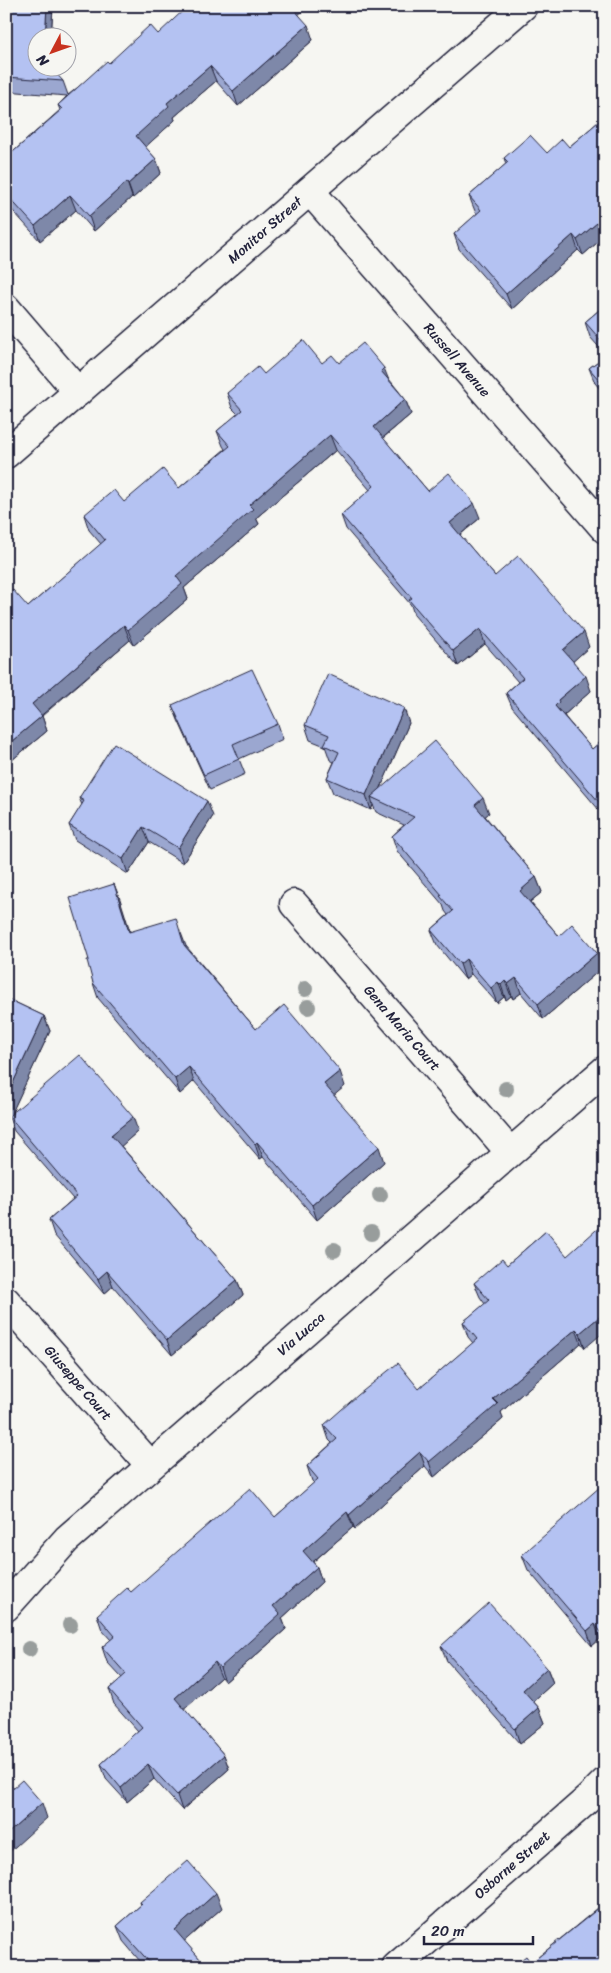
<svg xmlns="http://www.w3.org/2000/svg" width="611" height="1973" font-family="Sriracha,sans-serif">
  <style>
    .lines { fill: none; stroke-linecap: round; stroke-linejoin: round }
    .street-casing { stroke: #22223b; stroke-width: 31 }
    .secondary-casing { stroke: #22223b; stroke-width: 31 }
    .street { stroke: #f6f6f2; stroke-width: 28 }
    .secondary { stroke: #f6f6f2; stroke-width: 28 }
    .tree { fill: #989d9c }
    .wall { fill: #9ba7d0; stroke: #22223b }
    .shaded-wall { fill: #7e88a9; stroke: #22223b }
    .building { fill: #b4c2f2; stroke: #22223b }
    .labels { text-anchor: middle; dominant-baseline: central; stroke-width: 4; stroke-linejoin: round; paint-order: stroke }
    .street-label { font-size: 14px; fill: #22223b; stroke: #f6f6f2 }
  </style>
  <rect width="100%" height="100%" fill="#f6f6f2"/>
  <filter id="ink" filterUnits="userSpaceOnUse"><feTurbulence type="fractalNoise" baseFrequency=".02" numOctaves="2"/><feDisplacementMap in="SourceGraphic" scale="10" xChannelSelector="R" yChannelSelector="G"/><feConvolveMatrix kernelMatrix="1 2 1 2 8 2 1 2 1" color-interpolation-filters="sRGB"/></filter>
  <g filter="url(#ink)">
    <g class="lines">
      <g class="street-casing">
        <path id="street" d="M310,191L605,529
          M6,308L78,392
          M294,904L510,1152
          M6,1301L150,1465
          M6,1607L67,1539L605,1070
          M396,1967L588,1799L605,1782"/>
      </g>
      <g class="secondary-casing">
        <path id="secondary" d="M6,454L523,6"/>
      </g>
      <use href="#street" class="street"/>
      <use href="#secondary" class="secondary"/>
    </g>
    <g class="tree">
      <circle cx="305" cy="989" r="8"/>
      <circle cx="308" cy="1007" r="8"/>
      <circle cx="506" cy="1089" r="8"/>
      <circle cx="380" cy="1195" r="8"/>
      <circle cx="371" cy="1233" r="8"/>
      <circle cx="334" cy="1250" r="8"/>
      <circle cx="70" cy="1625" r="8"/>
      <circle cx="29" cy="1649" r="8"/>
    </g>
    <path class="wall" d="M6,6H53L51,38H38V68L63,81L68,95L109,63L158,34L299,15L313,40L238,106L216,81L174,117L175,120L145,147L156,159L161,173L133,198L132,197L94,231L76,210L40,241L6,203V158L60,110L58,105L67,96L6,91Z
      M605,116V236L583,255L578,250L512,309L459,249L454,234L477,214L475,211L469,196L506,164L504,158L547,153L569,147Z
      M605,305V354L590,337L585,322Z
      M605,356V395L595,383L589,368Z
      M322,363H339L389,379L405,399L411,414L383,438L428,491L480,518L460,535L495,576L589,647L573,661L591,691L564,715L565,717L592,749L605,738V817L512,707L506,693L518,682L485,644L458,666L414,615L411,605L346,529L341,515L370,490L336,450L256,518L259,524L184,588L188,599L134,645L130,640L42,716L47,731L6,765L28,607L101,544L89,530L84,515L124,502L179,488L225,449L223,446L217,431L238,414L232,408L227,393L264,374Z
      M172,705L278,724L283,739L239,759L245,774L210,790L178,720Z
      M409,723L380,789L489,813L485,816L536,877L542,892L530,902L559,936L602,968L543,1019L521,993L513,999L511,996L506,1000L504,997L497,1003L471,974L465,979L437,945L431,930L448,915L445,911L443,905L397,851L392,836L404,825L376,812L373,805L371,810L333,793L327,778L334,762L330,760L325,746L310,740L305,725Z
      M79,798L213,816L183,863L149,842L128,874L75,840L69,825L82,805Z
      M114,884L130,932L181,933L186,946L256,1029L345,1086L334,1095L384,1162L317,1220L263,1157L260,1159L194,1081L180,1094L98,998L93,983L89,960Z
      M6,998L44,1016L50,1031L11,1114L138,1131L121,1146L237,1280L243,1295L172,1355L113,1286L104,1294L54,1235L49,1220L73,1199L14,1131L9,1118V1120L6,1119Z
      M546,1231L585,1348L581,1343L501,1412L503,1419L434,1477L425,1466L355,1529L353,1527L313,1562L317,1567L322,1582L282,1618L286,1629L225,1682L221,1677L184,1709L224,1755L229,1769L182,1810L154,1779L127,1802L106,1779L101,1764L138,1731L114,1704L109,1689L122,1678L107,1662L102,1647L111,1640L102,1630L97,1615L131,1592L275,1517L314,1483L312,1481L307,1466L332,1443L329,1440L324,1425L419,1389L473,1343L468,1337L463,1322L485,1304L480,1297L474,1283L507,1265Z
      M605,1491V1644L600,1639L592,1646L528,1570L522,1555Z
      M441,1646L547,1668L553,1683L533,1701L539,1708L545,1723L520,1744L447,1661Z
      M605,1887V1967L531,1963L604,1903L600,1891Z
      M140,1902L222,1908L184,1941L207,1967H145L123,1941L117,1926L141,1905Z"/>
    <path class="shaded-wall" d="M47,6H53L51,38H45Z
      M290,6H308L294,19Z
      M308,25L313,40L238,106L233,91Z
      M210,66L216,81L174,117L175,120L141,151L136,136L167,103Z
      M156,159L161,173L133,198L128,184Z
      M127,182L132,197L94,231L89,216Z
      M70,195L76,210L40,241L35,226Z
      M605,216V236L583,255L577,240Z
      M573,235L578,250L512,309L506,294Z
      M384,368L390,383L381,371Z
      M405,399L411,414L379,441L374,427Z
      M330,435L336,450L256,518L259,524L184,588L188,599L134,645L128,630L176,576L249,505Z
      M474,503L480,518L456,538L450,523Z
      M124,625L130,640L37,719L32,704Z
      M480,629L485,644L458,666L453,651Z
      M584,632L589,647L569,665L563,650Z
      M586,676L591,691L564,715L565,717L555,706L558,700Z
      M404,708L409,723L376,799L371,797L373,805L371,810L366,795Z
      M42,716L47,731L6,765V746Z
      M483,798L489,813L481,820L475,805Z
      M207,801L213,816L183,863L178,848Z
      M143,827L149,842L128,874L123,859Z
      M536,877L542,892L525,906L520,891Z
      M114,884L120,899L135,947L129,932Z
      M597,953L602,968L543,1019L538,1004Z
      M466,959L471,974L465,979L460,964Z
      M516,978L521,993L513,999L508,984Z
      M505,981L511,996L506,1000L501,985Z
      M498,982L504,997L497,1003L491,988Z
      M44,1016L50,1031L10,1117L9,1116V1120L6,1114V1098Z
      M189,1067L194,1081L180,1094L175,1079Z
      M340,1071L345,1086L330,1099L324,1084Z
      M133,1117L138,1131L117,1150L111,1135Z
      M257,1142L263,1157L260,1159L255,1144Z
      M379,1147L384,1162L317,1220L312,1205Z
      M107,1271L113,1286L104,1294L98,1279Z
      M237,1280L243,1295L172,1355L167,1340Z
      M605,1312V1331L585,1348L580,1333Z
      M576,1329L581,1343L501,1412L503,1419L434,1477L429,1462L493,1399Z
      M6,1432L10,1441L6,1444Z
      M420,1452L425,1466L355,1529L349,1515Z
      M347,1512L353,1527L308,1566L303,1551Z
      M317,1567L322,1582L282,1618L286,1629L225,1682L220,1668L273,1606Z
      M595,1624L600,1639L592,1646L587,1631Z
      M605,1629V1641L601,1632Z
      M215,1662L221,1677L180,1713L175,1698Z
      M547,1668L553,1683L529,1705L523,1690Z
      M539,1708L545,1723L520,1744L515,1729Z
      M224,1755L229,1769L182,1810L177,1795Z
      M148,1764L154,1779L127,1802L121,1788Z
      M42,1803L47,1818L6,1855V1835Z
      M216,1893L222,1908L180,1945L175,1930Z"/>
    <path class="building" d="M6,6H47L45,38H38V68H51L63,81L6,77Z
      M188,6H291L308,25L233,91L210,66L167,103L169,106L136,136L156,159L128,184L127,182L89,216L70,195L35,226L6,194V158L62,109L58,105L107,61L109,63L150,25L158,34Z
      M605,116V216L577,240L573,235L506,294L454,234L481,210L469,196L508,162L504,158L530,135L547,153L562,139L569,147Z
      M605,305V345L585,322Z
      M303,340L322,363L332,355L339,363L363,343L384,368L381,371L405,399L374,427L428,491L449,473L474,503L450,523L495,576L518,556L584,632L563,650L586,676L558,700L559,702L555,706L592,749L605,738V809L506,693L523,678L480,629L453,651L409,600L412,598L341,515L374,486L330,435L249,505L253,509L176,576L182,584L128,630L124,625L32,704L42,716L6,746V596L13,590L28,607L105,540L84,515L114,490L124,502L163,469L179,488L230,446L217,431L242,410L227,393L258,367L264,374Z
      M605,356V387L589,368Z
      M252,669L278,724L233,744L239,759L204,775L172,705Z
      M328,674L404,708L366,795L327,778L339,752L324,745L329,735L305,725Z
      M435,741L483,798L475,805L536,877L520,891L559,936L572,924L597,953L538,1004L516,978L508,984L505,981L501,985L498,982L491,988L466,959L460,964L431,930L453,911L440,896L442,895L392,836L414,817L371,797Z
      M114,743L207,801L178,848L143,827L123,859L69,825L84,801L79,798Z
      M114,884L129,932L176,918L184,945L256,1029L284,1005L340,1071L324,1084L379,1147L312,1205L257,1142L255,1144L189,1067L175,1079L93,983L87,960H89L70,898Z
      M6,998L44,1016L6,1098Z
      M80,1055L133,1117L111,1135L237,1280L167,1340L107,1271L98,1279L49,1220L77,1196L9,1116Z
      M605,1222V1312L580,1333L576,1329L493,1399L498,1404L429,1462L420,1452L349,1515L347,1512L303,1551L317,1567L273,1606L280,1614L220,1668L215,1662L175,1698L224,1755L177,1795L148,1764L121,1788L101,1764L142,1727L109,1689L126,1674L102,1647L115,1636L97,1615L127,1588L131,1592L250,1488L275,1517L318,1479L307,1466L337,1439L324,1425L358,1395L398,1363L419,1389L477,1339L463,1322L489,1300L474,1283L502,1259L507,1265L546,1231L567,1256Z
      M601,1486L605,1491V1629L601,1632L595,1624L587,1631L522,1555Z
      M489,1603L547,1668L523,1690L539,1708L515,1729L441,1646Z
      M6,1780L13,1788L22,1780L42,1803L6,1835Z
      M188,1861L216,1893L175,1930L207,1967H150L152,1965L117,1926L142,1904L140,1902Z
      M605,1887V1897L600,1891Z
      M605,1903V1967H512L526,1956L531,1963Z"/>
  </g>
  <g class="labels">
    <g class="street-label">
      <text transform="translate(265 230) rotate(-41)">Monitor Street</text>
      <text transform="translate(457 360) rotate(49)">Russell Avenue</text>
      <text transform="translate(402 1028) rotate(49)">Gena Maria Court</text>
      <text transform="translate(301 1334) rotate(-41)">Via Lucca</text>
      <text transform="translate(78 1383) rotate(49)">Giuseppe Court</text>
      <text transform="translate(512 1865) rotate(-41)">Osborne Street</text>
    </g>
  </g>
  <rect width="611" height="1973" fill="none" stroke="#f6f6f2" stroke-width="25"/>
  <rect x="12" y="12" width="586" height="1948" fill="none" stroke="#22223b" stroke-width="2" filter="url(#ink)"/>
  <g transform="translate(52 52) rotate(229)"><circle r="24" fill="#f6f6f2" stroke="#a1a1a9"/>
  <path d="M0-4L9 19L0 12L-9 19Z" fill="#c8321e"/>
  <text y="-8" font-size="14" font-weight="bold" text-anchor="middle" fill="#22223b">N</text>
  </g>
  <path d="M424 1936v8h109v-8" fill="none" stroke="#22223b" stroke-width="2.5"/>
  <text x="431" y="1936" font-size="15" fill="#22223b" stroke="#f6f6f2" stroke-width="4" paint-order="stroke">20 m</text>
</svg>
